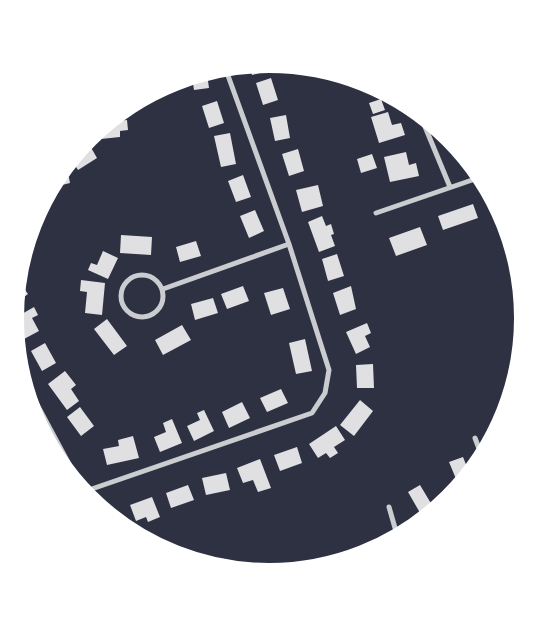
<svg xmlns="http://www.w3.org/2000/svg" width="538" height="636" font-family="Arial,sans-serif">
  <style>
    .building { fill: #e0e0e3 }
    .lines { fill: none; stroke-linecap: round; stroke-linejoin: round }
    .minor { stroke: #caccd0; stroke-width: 5 }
    .rim { fill: none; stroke: #fff; stroke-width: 6 }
  </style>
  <rect width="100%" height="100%" fill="#2d3142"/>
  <path class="building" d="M270,62L266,64L268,71L252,75L249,66Z
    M207,74L209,88L194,90L192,77Z
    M271,78L278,100L263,105L256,83Z
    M367,81L383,92L370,95Z
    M381,99L385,110L373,114L369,103Z
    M217,101L224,123L209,128L202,106Z
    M388,112L392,125L401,123L405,135L379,143L371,117Z
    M286,115L290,138L275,141L270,118Z
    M117,117V121L127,120L128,130L120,131V137L101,139L100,128Z
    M230,133L236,164L221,167L214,136Z
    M89,144L97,158L78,170L72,160L79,149Z
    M298,149L304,171L289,176L282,154Z
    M406,152L409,165L416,163L419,176L390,182L384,157Z
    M372,154L377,168L361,173L357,159Z
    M67,167L70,183L62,185L59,179Z
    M243,175L251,197L236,202L228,181Z
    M318,185L323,206L302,212L296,190Z
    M473,204L478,218L443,230L438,216Z
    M255,210L264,231L249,238L240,216Z
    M322,216L326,226L331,224L334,234L331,235L335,246L319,252L308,222Z
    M420,227L427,245L396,256L389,238Z
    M121,235L152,237L151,255L120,253Z
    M196,241L201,256L180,262L176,247Z
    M103,251L118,258L108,279L88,270L91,263L97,265Z
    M337,254L344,276L328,281L322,259Z
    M81,280L105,283L102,315L85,313L87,292L80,291Z
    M243,286L249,301L227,309L221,294Z
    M351,286L356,309L340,315L333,293Z
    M23,287L28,294L16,303L18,290Z
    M283,288L290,309L271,315L264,293Z
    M213,298L218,313L195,320L191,304Z
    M34,307L38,315L32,318L39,331L24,339L13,319Z
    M107,319L127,346L114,355L94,329Z
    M367,323L371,333L365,336L370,347L356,354L346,332Z
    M182,325L191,340L163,355L155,340Z
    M305,339L312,371L296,374L289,343Z
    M45,343L56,363L42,371L31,351Z
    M373,364L374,388H357L356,365Z
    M65,371L76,385L71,389L79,401L67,410L48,384Z
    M281,389L288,403L267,412L260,398Z
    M360,400L373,411L354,436L340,425Z
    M242,402L250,418L229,428L222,412Z
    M80,407L94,426L81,436L67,417Z
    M204,410L214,431L194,441L187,426L200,420L197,413Z
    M172,419L182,443L160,452L154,437L166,432L163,423Z
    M336,426L345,440L334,447L338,453L330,458L326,453L318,458L309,444Z
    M133,436L139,458L107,465L103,449L119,446L118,440Z
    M297,447L302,463L280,471L274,455Z
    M463,457L469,472L459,486L449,462Z
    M260,459L271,488L258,492L253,480L243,483L237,468Z
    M226,473L230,490L206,495L202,478Z
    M188,485L194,500L171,508L166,493Z
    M420,485L435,510L423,518L408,492Z
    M152,497L160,517L148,522L146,517L136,521L130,505Z"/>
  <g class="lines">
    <path class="minor" d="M421,117L450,187
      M376,213L478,178
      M121 296a21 21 0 1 1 42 0a21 21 0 1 1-42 0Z
      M163,289L289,244
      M26,384L84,492
      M475,438L481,454
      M83,492L312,413L325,393L329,370L289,244L226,70
      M389,507L397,535"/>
  </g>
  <path d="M0 0H538V636H0ZM21 318a248 248 0 1 1 496 0a248 248 0 1 1-496 0Z" fill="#fff" fill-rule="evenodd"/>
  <path class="rim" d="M21 318a248 248 0 1 1 496 0a248 248 0 1 1-496 0Z"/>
</svg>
